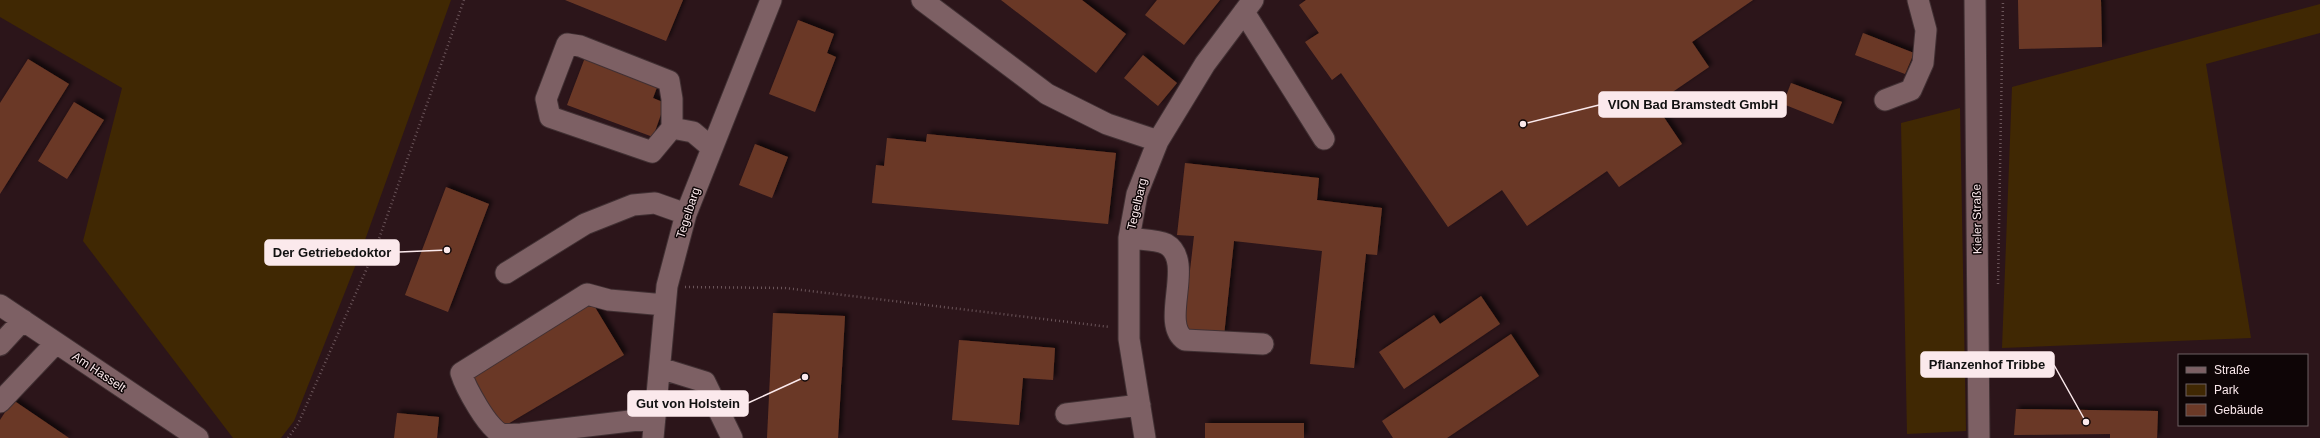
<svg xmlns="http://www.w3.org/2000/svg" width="2320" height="438" font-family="Arial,sans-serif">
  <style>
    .green { fill: #402803 }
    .building { fill: #6b3927; filter: url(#shadow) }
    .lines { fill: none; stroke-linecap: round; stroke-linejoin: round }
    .minor-casing { stroke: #413033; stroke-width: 23 }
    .path { stroke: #6b555a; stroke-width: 2.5; stroke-dasharray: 1 3; stroke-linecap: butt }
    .minor { stroke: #7d6064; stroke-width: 21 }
    .labels { text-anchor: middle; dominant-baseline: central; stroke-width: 3; stroke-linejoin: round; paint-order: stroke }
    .street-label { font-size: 12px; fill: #fbe9ec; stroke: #0e0506 }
    .leader { fill: none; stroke: #fbe9ec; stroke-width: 1.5 }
    .callout-dot { fill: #fbe9ec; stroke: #0e0506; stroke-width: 1.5 }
    .callout { fill: #fbe9ec; stroke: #fbe9ec; stroke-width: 1.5 }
    .callout-label { font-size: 13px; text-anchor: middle; font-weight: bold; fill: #111 }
  </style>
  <defs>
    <filter id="shadow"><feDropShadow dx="3.5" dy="-3.5" stdDeviation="2" flood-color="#0009"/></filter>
  </defs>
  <rect width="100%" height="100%" fill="#2c151a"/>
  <path class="green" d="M0,0H451L360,254L294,421L281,438H233L83,241L122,88L0,17Z
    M2320,4V33L2206,64L2251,338L2002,348L2012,87Z
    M1960,108L1966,431L1907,434L1901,123Z"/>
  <path class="building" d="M565,0H683L666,41Z
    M1001,0H1082L1126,34L1096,73Z
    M1157,0H1220L1184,45L1145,15Z
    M1306,0H1753L1692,42L1709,67L1655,104L1682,144L1619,187L1607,171L1527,226L1502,190L1448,227L1341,73L1332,80L1305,42L1319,33L1299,5Z
    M2018,0H2101L2102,47L2019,49Z
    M798,20L834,34L827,53L836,57L815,112L769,94Z
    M1863,33L1914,53L1905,74L1855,55Z
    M586,55L659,82L653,98L665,103L653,137L567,105Z
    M1143,55L1177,83L1158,106L1124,78Z
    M28,59L69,84L0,194V103Z
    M1791,83L1842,102L1833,124L1783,104Z
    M74,102L104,120L67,179L38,161Z
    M927,134L1116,153L1108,224L872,203L876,165L884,166L887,138L926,142Z
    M755,144L788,157L772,198L739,185Z
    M1185,163L1319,178L1317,200L1382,208L1377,255L1366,254L1354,368L1310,364L1322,251L1234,241L1224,336L1183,331L1194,236L1177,235Z
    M446,187L489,204L448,312L405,295Z
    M1481,296L1500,324L1404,389L1379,352L1434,315L1440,324Z
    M590,299L624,355L501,428L468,372Z
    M773,313L845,316L838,438H767Z
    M1511,334L1539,376L1447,438H1393L1382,421Z
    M959,340L1055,348L1053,380L1023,378L1019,425L952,420Z
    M13,400L69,438H0V420Z
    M2016,409L2158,411L2157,438H2110V434L2014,435Z
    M397,413L439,417L437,438H394Z
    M1205,423H1304V438H1205Z"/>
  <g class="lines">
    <g class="minor-casing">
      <path id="minor" d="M922,0L1047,94L1107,124L1158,141
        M1975,0L1979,438
        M1244,12L1324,139
        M1885,100L1911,90L1923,63L1926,30L1918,0
        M672,128V99L669,81L580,46L567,44L546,99L550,117L652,152L672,128L693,132L712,148
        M1129,238C1140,240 1156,239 1166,244C1196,261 1159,323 1185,340L1263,344
        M506,273L585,224L633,205L655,203L686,214
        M0,305L198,438
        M0,345L23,320
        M660,368L705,382L732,438
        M0,402L56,343
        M1066,414L1140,405
        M655,418L521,434C515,434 507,435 502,434C488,430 465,386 461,373L587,294L609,300L665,305
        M653,438L667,286L686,214L771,0
        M1145,438L1129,339V238L1137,194L1158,141L1205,64L1253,0"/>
    </g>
    <path class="path" d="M1998,284L2003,0
      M685,287L785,288L1110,327
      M288,438L298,424L375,250L464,0"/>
    <use href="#minor" class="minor"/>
  </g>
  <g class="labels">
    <g class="street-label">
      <text transform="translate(1137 204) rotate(-77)">Tegelbarg</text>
      <text transform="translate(688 213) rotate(-72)">Tegelbarg</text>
      <text transform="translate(1977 219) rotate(-91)">Kieler Straße</text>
      <text transform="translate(99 372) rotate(34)">Am Hasselt</text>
    </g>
  </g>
  <path class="leader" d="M1523 124L1599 105M447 250L399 252M2086 422L2054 365M805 377L748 403"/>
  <g class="callout-dot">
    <circle cx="1523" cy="124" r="4"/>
    <circle cx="447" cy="250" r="4"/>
    <circle cx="2086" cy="422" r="4"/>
    <circle cx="805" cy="377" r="4"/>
  </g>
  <g class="callout">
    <rect x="1599" y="92" width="187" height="25" rx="4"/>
    <rect x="265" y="240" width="134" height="25" rx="4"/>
    <rect x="1921" y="352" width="133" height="25" rx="4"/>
    <rect x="628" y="391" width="120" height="25" rx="4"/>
  </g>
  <g class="callout-label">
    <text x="1693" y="109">VION Bad Bramstedt GmbH</text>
    <text x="332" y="257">Der Getriebedoktor</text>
    <text x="1987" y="369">Pflanzenhof Tribbe</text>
    <text x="688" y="408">Gut von Holstein</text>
  </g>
  <rect x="2178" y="354" width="130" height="72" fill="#0e0506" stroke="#6d6062"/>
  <rect x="2186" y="367" width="20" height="6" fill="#7d6064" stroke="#6d6062"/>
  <text x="2214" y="374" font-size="12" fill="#fbe9ec">Straße</text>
  <rect x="2186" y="384" width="20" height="12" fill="#402803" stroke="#6d6062"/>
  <text x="2214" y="394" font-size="12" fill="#fbe9ec">Park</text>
  <rect x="2186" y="404" width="20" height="12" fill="#6b3927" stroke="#6d6062"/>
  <text x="2214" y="414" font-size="12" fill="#fbe9ec">Gebäude</text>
</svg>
